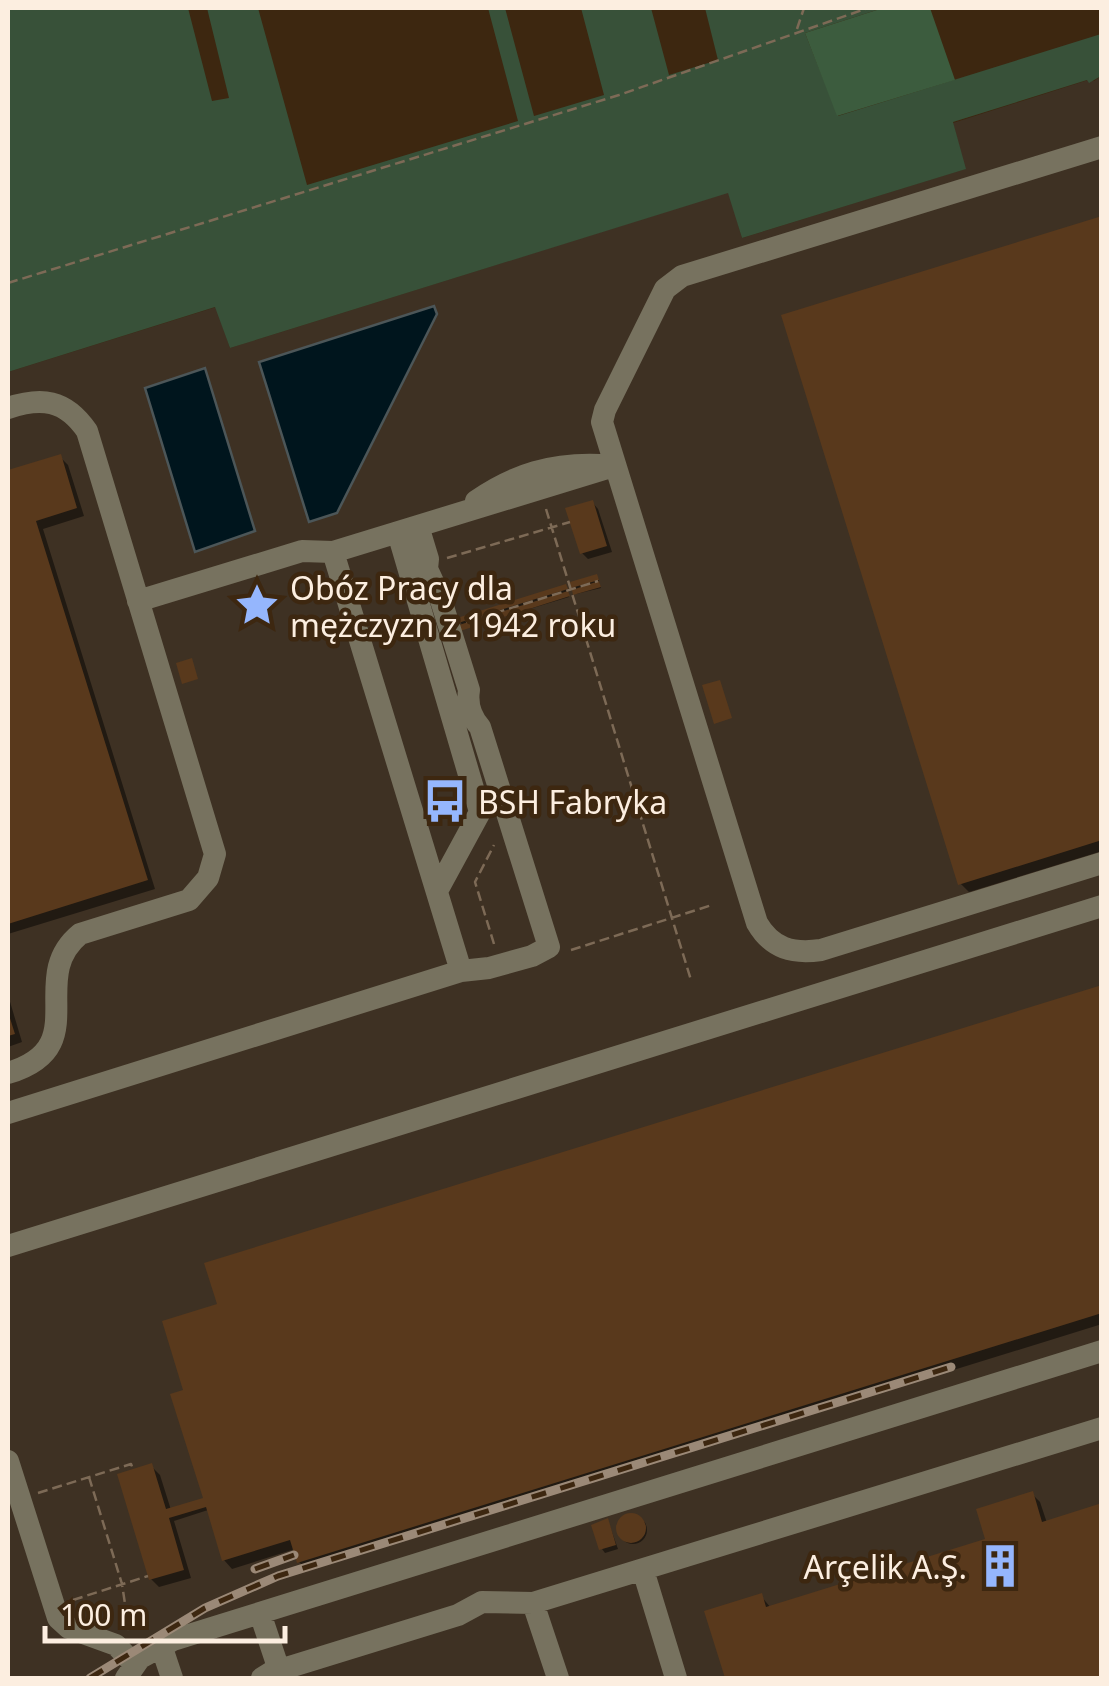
<svg xmlns="http://www.w3.org/2000/svg" width="1109" height="1686" font-family="'Noto Sans',sans-serif">
  <style>
    .industrial { fill: #3e3123 }
    .green { fill: #385139 }
    .forest { fill: #3c5c3e }
    .water { fill: #00151d; stroke: #4c5658; stroke-width: 2.5 }
    .shadow { fill: #0007 }
    .building { fill: #59391c }
    .lines { fill: none; stroke-linecap: round; stroke-linejoin: round }
    .path { stroke: #7d6a56; stroke-width: 2.5; stroke-dasharray: 10 5; stroke-linecap: butt }
    .minor { stroke: #77725f; stroke-width: 22 }
    .rail-casing { stroke: #9b8977; stroke-width: 9 }
    .rail { stroke: #3d2710; stroke-width: 5; stroke-dasharray: 15; stroke-linecap: butt }
    .labels { text-anchor: middle; dominant-baseline: central; stroke-width: 9; stroke-linejoin: round; paint-order: stroke }
    .poi-label { font-size: 32px; fill: #fceee0; stroke: #3d2710; text-anchor: start }
  </style>
  <rect width="100%" height="100%" fill="#3d2710"/>
  <path class="industrial" d="M1101,76V1678H8V372L216,307L230,348L729,192L742,238L965,169L953,123L1088,80L1094,81Z"/>
  <path class="green" d="M8,8H188L212,101L229,98L207,8H258L307,185L518,121L488,8H505L534,116L604,95L581,8H651L669,75L718,60L705,8H883L805,33L838,116L1101,34V76L1089,83L1087,80L953,122L966,169L742,238L728,193L230,348L215,307L8,372Z"/>
  <path class="forest" d="M883,8H930L955,80L837,116L805,33Z"/>
  <path class="water" d="M434,306L437,314L337,513L309,522L259,362Z
    M205,368L255,531L195,552L145,388Z"/>
  <path class="shadow" d="M1102,218V851L969,892L960,883Z
    M60,457L68,465L84,516L43,529L155,889L8,934V473Z
    M592,502L598,509L612,552L588,559L582,553Z
    M598,578L601,588L576,594L573,584Z
    M566,588L569,597L463,629L460,619Z
    M1102,988V1324L308,1570L299,1562L295,1549L232,1569L224,1560L208,1510L174,1521L191,1578L159,1587L151,1579V1466L160,1475L171,1510L205,1500Z
    M8,995L22,1042L8,1047Z
    M1032,1494L1040,1502L1047,1523L1102,1506V1678H727L707,1613L761,1596L771,1608L988,1541Z
    M619 1530a14 14 0 1 1 28 0a14 14 0 1 1-28 0Z
    M608,1521L618,1549L605,1553L602,1549Z"/>
  <path class="building" d="M1102,216V840L958,885L781,315Z
    M61,454L77,508L36,521L148,880L8,924V470Z
    M593,500L607,546L580,554L565,508Z
    M597,574L599,580L571,588L570,582Z
    M599,581L601,587L573,595L572,590Z
    M566,584L568,589L458,623L457,618Z
    M568,591L570,596L460,631L459,625Z
    M192,658L198,679L182,684L176,663Z
    M720,680L732,718L714,724L702,685Z
    M1102,985V1313L297,1563L290,1540L222,1561L206,1507L169,1518L184,1570L149,1580L117,1474L152,1463L166,1509L203,1498L170,1394L183,1390L162,1321L217,1304L204,1263Z
    M8,1012L15,1034L8,1036Z
    M1033,1491L1042,1522L1102,1503V1678H725L704,1611L762,1593L766,1607L985,1539L976,1509Z
    M616 1528a15 15 0 1 1 30 0a15 15 0 1 1-30 0Z
    M608,1518L616,1545L599,1550L591,1525Z"/>
  <g class="lines">
    <path class="path" d="M797,29L804,8
      M8,283L619,95L868,8
      M546,509L691,980
      M447,558L570,522
      M466,622L598,581
      M494,944L475,882L494,845
      M571,950L712,905
      M89,1477L122,1584L129,1630
      M38,1493L131,1464L133,1469
      M73,1600L148,1576"/>
    <path class="minor" d="M1102,147L682,276L665,289L605,410L602,422L757,923C772,949 793,954 821,950L1102,863
      M8,408C41,397 65,399 87,431L215,854L208,878L189,900L80,934C25,979 96,1047 8,1073
      M476,501C515,474 553,463 600,465
      M418,526L428,559L427,569L440,597L469,690C467,703 471,717 480,727L549,947L532,956L489,968L461,971
      M398,533L480,812L437,891
      M138,601L302,551L333,552
      M8,1113L461,971L333,552L614,466
      M8,1246L1102,906
      M8,1461L58,1618L69,1628L116,1645L135,1665
      M643,1570L676,1678
      M260,1613L279,1670
      M161,1645L172,1678
      M126,1678L140,1658L173,1640L1102,1351
      M262,1678L270,1673L458,1615L482,1602L533,1603
      M558,1678L533,1603L1102,1428"/>
    <g class="rail-casing">
      <path id="rail" d="M255,1569L294,1555
        M90,1678L205,1608L278,1576L951,1367"/>
    </g>
    <use href="#rail" class="rail"/>
  </g>
  <defs>
    <g id="sight-bare" transform="scale(3.45)"><path d="M0-6L1.8-2.2L6-1.7L2.9 1.2L3.7 5.4L0 3.3L-3.7 5.4L-2.9 1.2L-6-1.7L-1.8-2.2Z" fill="#95b6fd" stroke="#3d2710" stroke-width="2.5" paint-order="stroke"/></g>
    <g id="bus-bare" transform="scale(3.45)"><path d="M-5-6H5V4H4V6H2V4H-2V6H-4V4H-5ZM-3.5-4V0h7V-4ZM-3.5 1.2v1.5H-2V1.2ZM2 1.2v1.5H3.5V1.2Z" fill="#95b6fd" stroke="#3d2710" stroke-width="2.5" paint-order="stroke"/></g>
    <g id="building-bare" transform="scale(3.45)"><path d="M-4-6H4V6H1V3H-1V6H-4ZM-2.5-4.3h1.7v1.8h-1.7ZM.8-4.3h1.7v1.8H.8ZM-2.5-1h1.7V.8h-1.7ZM.8-1h1.7V.8H.8Z" fill="#95b6fd" stroke="#3d2710" stroke-width="2.5" paint-order="stroke"/></g>
  </defs>
  <g fill-rule="evenodd">
    <use href="#sight-bare" x="257" y="605"/>
    <use href="#bus-bare" x="445" y="801"/>
    <use href="#building-bare" x="1000" y="1566"/>
  </g>
  <g class="labels">
    <g class="poi-label">
      <text x="290" y="587">Obóz Pracy dla<tspan x="290" dy="37">mężczyzn z 1942 roku</tspan></text>
      <text x="478" y="801">BSH Fabryka</text>
      <text x="967" y="1566" text-anchor="end">Arçelik A.Ş.</text>
    </g>
  </g>
  <rect width="1109" height="1686" fill="none" stroke="#fceee0" stroke-width="20"/>
  <path d="M45 1626v15h240v-15" fill="none" stroke="#fceee0" stroke-width="5"/>
  <text x="60" y="1626" font-size="30" fill="#fceee0" stroke="#3d2710" stroke-width="8" paint-order="stroke">100 m</text>
</svg>
